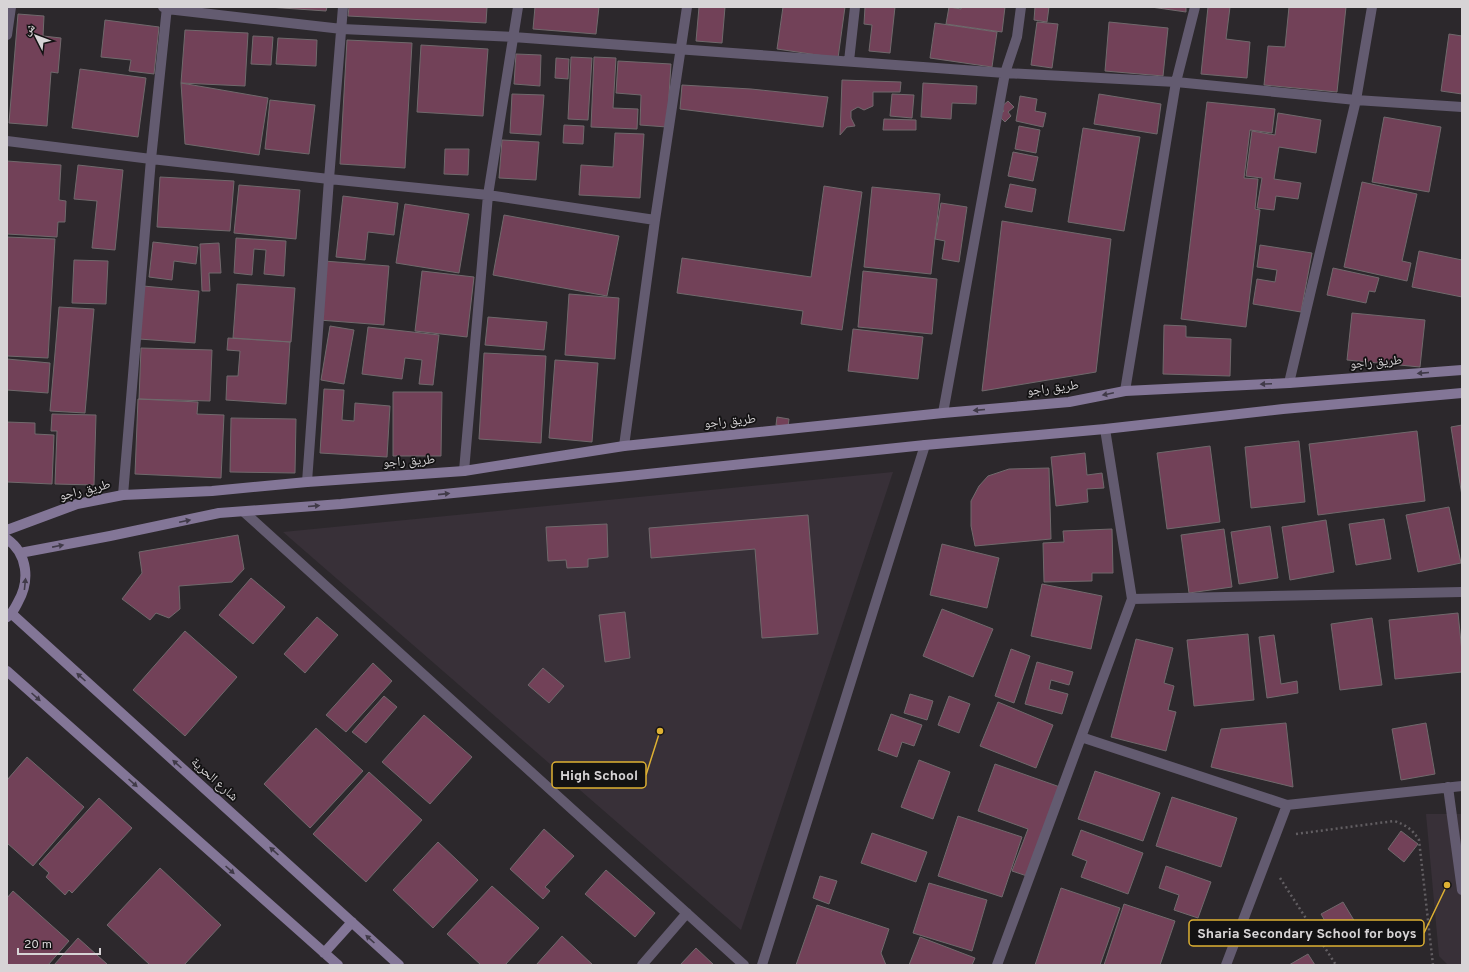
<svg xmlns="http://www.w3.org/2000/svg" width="1469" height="972" font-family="Overpass,'Noto Naskh Arabic',sans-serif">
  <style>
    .built { fill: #383038 }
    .building { fill: #724158; stroke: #70696c }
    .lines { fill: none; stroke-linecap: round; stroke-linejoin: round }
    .path { stroke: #625e62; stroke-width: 2.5; stroke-dasharray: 2 3; stroke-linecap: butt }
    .minor { stroke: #635b70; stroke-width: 10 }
    .secondary { stroke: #837697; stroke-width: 10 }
    .oneway { fill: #403a48 }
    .labels { text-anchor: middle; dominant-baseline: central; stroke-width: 3.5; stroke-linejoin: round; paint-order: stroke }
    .street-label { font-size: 13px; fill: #d7d4d6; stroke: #131213 }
    .leader { fill: none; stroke: #deb133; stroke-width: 1.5 }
    .callout-dot { fill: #deb133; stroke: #131213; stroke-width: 1.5 }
    .callout { fill: #131213; stroke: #deb133; stroke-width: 1.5 }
    .callout-label { font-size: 14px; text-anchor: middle; font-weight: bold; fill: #d7d4d6 }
  </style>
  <rect width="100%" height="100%" fill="#2c282c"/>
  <path class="built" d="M893,472L741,930L283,532Z
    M1426,814H1462V965H1448L1439,956Z"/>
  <path class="building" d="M268,7H327L326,11Z
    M349,7H487L486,23L348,16Z
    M535,7H599L596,34L533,29Z
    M699,7H725L722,43L696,41Z
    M783,7H845L838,58L777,49Z
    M865,7H895L890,53L869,51L872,25L864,24Z
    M949,7L961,9V7H1005L1002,32L946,24Z
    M1035,7H1049L1047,22L1034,20Z
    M1151,7H1186V12Z
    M1208,7H1230L1226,39L1250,42L1247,78L1201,74Z
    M1289,7H1346L1337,92L1264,85L1268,46L1285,47Z
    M18,14L44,16L43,36L61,38L58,73L51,72L47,126L9,123Z
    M105,20L159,27L154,74L129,71L131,60L101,57Z
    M1037,22L1058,24L1052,68L1031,65Z
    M1109,22L1168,28L1163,76L1105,71Z
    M935,23L997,32L992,67L930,58Z
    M185,30L248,33L245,86L181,83Z
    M1449,34L1462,36V94L1441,91Z
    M253,36L273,37L271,65L251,64Z
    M278,38L317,40L316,66L276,64Z
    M347,40L412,43L405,168L340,164Z
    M421,45L488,49L483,116L417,112Z
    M516,54L541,55L540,86L514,84Z
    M571,57L592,58L588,120L568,119Z
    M594,57L616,58L613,108L638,109L637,129L591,127Z
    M556,58L569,59L568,79L555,78Z
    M618,61L671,64L667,127L640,125L641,95L616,93Z
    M80,69L146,78L138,137L72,128Z
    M842,80L901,82L900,92H873V106L864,110L858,107L851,111V118L855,126L847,127L840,135Z
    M181,83L268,98L259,155L185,144Z
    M923,83L977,86L976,104L952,103L951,119L921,117Z
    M682,85L751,89L828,97L823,127L680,109Z
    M512,94L544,95L541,135L510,133Z
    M892,94L914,95L912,118L890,116Z
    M1099,94L1161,104L1157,134L1094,124Z
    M1020,96L1037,99L1035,111L1046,113L1043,127L1016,121Z
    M270,100L315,105L309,154L265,149Z
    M1008,101L1014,107L1008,112L1011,116L1005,122L999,116L1004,111L1001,107Z
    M1207,102L1275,109L1272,133L1250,130L1244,178L1258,179L1255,209L1260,210L1246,327L1181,319Z
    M1278,113L1321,120L1316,153L1279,147L1274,179L1301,183L1298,199L1276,196L1274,210L1257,208L1262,178L1246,176L1252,131L1275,135Z
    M1384,117L1441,127L1429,192L1372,182Z
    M884,119L916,120V130H883Z
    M564,125L584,126L583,144L563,143Z
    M1019,126L1040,130L1036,153L1015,149Z
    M1083,128L1140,137L1124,231L1068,222Z
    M615,133L644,134L640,198L579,195L581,165L613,167Z
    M502,140L539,142L536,180L499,178Z
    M445,149H469L468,175L444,174Z
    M1013,152L1038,157L1033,181L1008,176Z
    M7,161L61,165L59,200L66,201L65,222H58L57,237L7,234Z
    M78,165L123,170L115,250L92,248L97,201L74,199Z
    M160,177L234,181L230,231L157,227Z
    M1362,182L1417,194L1402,261L1411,263L1407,281L1344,267Z
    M1010,184L1036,189L1032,212L1005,207Z
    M239,185L300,190L296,239L234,233Z
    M824,186L862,192L842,330L801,324L803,311L677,293L682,258L811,277Z
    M872,187L940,194L931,274L864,267Z
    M343,196L398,203L394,235L368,232L365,260L336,257Z
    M941,203L967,207L959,262L942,259L945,241L935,239Z
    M405,204L469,214L459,273L396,263Z
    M504,215L619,236L607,296L493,275Z
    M1002,221L1111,239L1096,372L982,391Z
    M7,237L55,239L48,358L7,356Z
    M236,238L286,241L284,276L264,274L266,250L254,249L252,275L234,273Z
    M153,242L198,247L196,264L174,261L172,280L149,277Z
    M219,243L221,273H209L210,291H202L200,244Z
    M1260,245L1312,253L1301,312L1253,304L1257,279L1275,282L1277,270L1257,267Z
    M1419,251L1462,260V297L1412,287Z
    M74,260L108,261L106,304L72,303Z
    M324,261L389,266L384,325L319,320Z
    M1333,268L1379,278L1375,292L1369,291L1366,303L1327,295Z
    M422,271L474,277L467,337L415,331Z
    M863,271L937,279L932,334L858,327Z
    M237,284L295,288L291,342L233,338Z
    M143,286L199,291L195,343L139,339Z
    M569,294L619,298L615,359L565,355Z
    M59,307L94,309L85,413L50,411Z
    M1352,313L1425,320L1420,367L1347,360Z
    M488,317L547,322L544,350L485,345Z
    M1164,325L1186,326V337L1231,339L1230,376L1163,374Z
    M330,326L354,330L344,384L321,380Z
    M368,327L439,335L433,385L419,384L422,360L405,358L402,379L362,374Z
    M853,329L923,337L918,379L848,371Z
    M228,338L290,342L286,404L226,400L227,376H238L240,351L227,350Z
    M141,348L212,350L210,401L139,399Z
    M484,353L546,356L541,443L479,439Z
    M7,359L50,363L48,393L7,390Z
    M555,360L598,363L592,442L549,438Z
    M324,389L344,390L342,420L354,421L355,403L390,406L387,457L320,453Z
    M393,392H442L441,456H393Z
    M138,399L198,402L197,414L224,415L221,478L135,474Z
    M52,414L96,415L94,485L55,484L57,431H51Z
    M777,417L789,419L788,427L776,425Z
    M231,418L296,419L295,473L230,472Z
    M7,422L35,423V434L54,435L52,484L7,482Z
    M1462,425V496L1451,427Z
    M1417,431L1425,501L1318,515L1309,444Z
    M1299,441L1305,502L1251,508L1245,447Z
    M1210,446L1220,522L1167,529L1157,453Z
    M1085,453L1087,475L1102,473L1104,488L1087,489L1088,502L1056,506L1051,457Z
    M1049,468L1051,539L975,546L971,526V501L979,486L988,476L1009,469Z
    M1449,507L1461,563L1418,572L1406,515Z
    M808,515L818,634L762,638L755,549L651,558L649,528Z
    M1384,519L1391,559L1356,565L1349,524Z
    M1326,520L1334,572L1290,580L1282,527Z
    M607,524L608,557L588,559V567L567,568L566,560L548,561L546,527Z
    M1270,526L1278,578L1239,584L1231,532Z
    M1112,529L1113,573H1092V581L1044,582L1043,543L1064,542L1063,531Z
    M1224,529L1232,587L1189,593L1181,535Z
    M238,535L244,569L232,582L179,586L180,609L169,618L156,613L150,620L122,599L142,573L139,552Z
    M942,544L999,558L987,608L930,595Z
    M251,578L285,607L253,644L219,615Z
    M1042,584L1102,596L1091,649L1031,636Z
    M942,609L993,629L973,677L923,656Z
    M625,612L630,658L605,662L599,615Z
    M1458,613L1462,652V672L1395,679L1389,620Z
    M317,617L338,635L305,673L284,654Z
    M1372,618L1382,685L1340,690L1331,624Z
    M185,631L237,677L185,736L133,690Z
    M1248,634L1254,700L1194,706L1187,640Z
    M1274,635L1281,684L1297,681L1298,693L1267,698L1259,637Z
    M1136,639L1173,648L1164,683L1174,686L1168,710L1176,712L1166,751L1111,737Z
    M1011,649L1030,656L1014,703L995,696Z
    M1037,662L1073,672L1069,685L1051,680L1049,689L1068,694L1062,714L1025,704Z
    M373,663L392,681L346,732L326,715Z
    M543,668L564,686L549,703L528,685Z
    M910,694L933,701L927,720L904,713Z
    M384,696L397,707L366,743L352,732Z
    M949,696L970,704L959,733L938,725Z
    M998,702L1053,725L1036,768L980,746Z
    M891,714L922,725L914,746L902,742L897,757L878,750Z
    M424,715L472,757L430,804L382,762Z
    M1286,723L1293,787L1211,767L1221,729Z
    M1426,723L1435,774L1401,780L1392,729Z
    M316,728L363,771L310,828L264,784Z
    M27,757L84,807L33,866L7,843V780Z
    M919,760L950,772L933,819L901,807Z
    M995,764L1060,787L1027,876L1012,871L1028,829L978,811Z
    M1095,771L1160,793L1143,841L1078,819Z
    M369,772L422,820L366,882L313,834Z
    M1172,797L1237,818L1221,867L1156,846Z
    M99,798L132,828L72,893L69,890L65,895L46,877L49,873L39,864Z
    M958,816L1022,837L1002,897L938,876Z
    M544,829L574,856L545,887L550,891L543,899L510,869Z
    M1081,830L1143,853L1128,894L1081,877L1087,861L1072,855Z
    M1401,831L1418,844L1404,862L1388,849Z
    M872,833L927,852L916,882L861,863Z
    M438,842L478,880L433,928L393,890Z
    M1166,866L1211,882L1198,918L1174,910L1179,895L1159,888Z
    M160,868L221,925L184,965H150L107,925Z
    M606,870L655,913L635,937L585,894Z
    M820,876L837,881L829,904L813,898Z
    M929,883L987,900L972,951L913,933Z
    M492,886L539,928L505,965H481L447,934Z
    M1061,888L1120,908L1100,965H1035Z
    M13,891L69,941L48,965H7V898Z
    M1343,902L1355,922L1333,935L1321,914Z
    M1124,904L1175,921L1160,965H1104Z
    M817,905L889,929L881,953L886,965H796Z
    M562,936L593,965H536Z
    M920,937L975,958L972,965H909Z
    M78,938L107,964L106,965H54Z
    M696,948L714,965H680Z
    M1308,954L1315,965H1289Z"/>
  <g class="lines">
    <path class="path" d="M1296,834L1394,821C1406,825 1412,829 1419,840L1433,965
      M1280,878L1336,965"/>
    <path class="minor" d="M163,7L167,9L342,29L513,37L1005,73L1176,82L1356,100L1462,107
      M7,35L11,7
      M849,61L855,7
      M7,141L151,159L329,179L488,195L655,220
      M1289,383L1356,100L1372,7
      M1125,391L1176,82L1195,7
      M943,413L1005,73L1017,37L1021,7
      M624,446L655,220L687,7
      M464,471L488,195L518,7
      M307,482L329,179L343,7
      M123,495L151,159L167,7
      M244,512L744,965
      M1132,599L1462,592
      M1081,737L1287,805L1462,786
      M1448,787L1462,890
      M642,965L687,913
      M762,965L925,445
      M997,965L1132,599L1105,429
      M1226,965L1287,805"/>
    <path class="secondary" d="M7,530L77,504L123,495L212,491L307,482L464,471L624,446L943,413L1069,402L1125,391L1289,383L1462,370
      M7,539C28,554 30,581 18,602C15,608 13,613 7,617
      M20,553L110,536L219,513L341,504L619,477L925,445L1105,429L1283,409L1462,393
      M12,614L399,965
      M7,671L338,965
      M324,953L352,922"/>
  </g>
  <defs><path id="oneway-solid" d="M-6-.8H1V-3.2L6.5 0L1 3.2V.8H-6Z"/></defs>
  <g class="oneway">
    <use href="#oneway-solid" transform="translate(1423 373) rotate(175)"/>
    <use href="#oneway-solid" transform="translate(1266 384) rotate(177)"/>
    <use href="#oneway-solid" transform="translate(1108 394) rotate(168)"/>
    <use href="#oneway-solid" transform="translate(979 410) rotate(175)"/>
    <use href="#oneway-solid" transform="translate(444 494) rotate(-6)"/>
    <use href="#oneway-solid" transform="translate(314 506) rotate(-5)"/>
    <use href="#oneway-solid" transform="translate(185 521) rotate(-12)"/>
    <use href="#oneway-solid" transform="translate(58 546) rotate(-11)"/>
    <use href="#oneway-solid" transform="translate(25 584) rotate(-84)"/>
    <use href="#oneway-solid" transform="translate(81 677) rotate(-138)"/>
    <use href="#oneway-solid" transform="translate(36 697) rotate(42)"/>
    <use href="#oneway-solid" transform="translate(177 764) rotate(-138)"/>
    <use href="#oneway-solid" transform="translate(133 783) rotate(42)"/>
    <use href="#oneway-solid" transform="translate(274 851) rotate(-138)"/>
    <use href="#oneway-solid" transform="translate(230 870) rotate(42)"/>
    <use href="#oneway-solid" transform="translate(370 939) rotate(-138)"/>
  </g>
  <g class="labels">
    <g class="street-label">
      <text transform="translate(1376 363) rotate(-5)">طريق راجو</text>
      <text transform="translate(1053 389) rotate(-7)">طريق راجو</text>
      <text transform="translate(730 422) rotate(-6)">طريق راجو</text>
      <text transform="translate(409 462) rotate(-4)">طريق راجو</text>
      <text transform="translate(85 491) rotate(-14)">طريق راجو</text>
      <text transform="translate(214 780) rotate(42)">شارع الحرية</text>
    </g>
  </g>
  <path class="leader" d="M660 731L646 775M1447 885L1424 933"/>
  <g class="callout-dot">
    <circle cx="660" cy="731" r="4"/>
    <circle cx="1447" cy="885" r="4"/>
  </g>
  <g class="callout">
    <rect x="552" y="762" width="94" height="26" rx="4"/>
    <rect x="1189" y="920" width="235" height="26" rx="4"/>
  </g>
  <g class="callout-label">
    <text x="599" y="780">High School</text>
    <text x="1307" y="938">Sharia Secondary School for boys</text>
  </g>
  <rect width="1469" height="972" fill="none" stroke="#d7d4d6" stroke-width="16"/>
  <g transform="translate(36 36) rotate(312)" stroke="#131213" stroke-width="3" paint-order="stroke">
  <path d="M0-3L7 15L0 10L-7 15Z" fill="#d7d4d6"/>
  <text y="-6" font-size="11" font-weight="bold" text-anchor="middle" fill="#d7d4d6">ش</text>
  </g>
  <path d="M18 948v6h82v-6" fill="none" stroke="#d7d4d6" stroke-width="2"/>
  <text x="24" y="948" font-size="12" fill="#d7d4d6" stroke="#131213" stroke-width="3" paint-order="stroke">20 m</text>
</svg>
